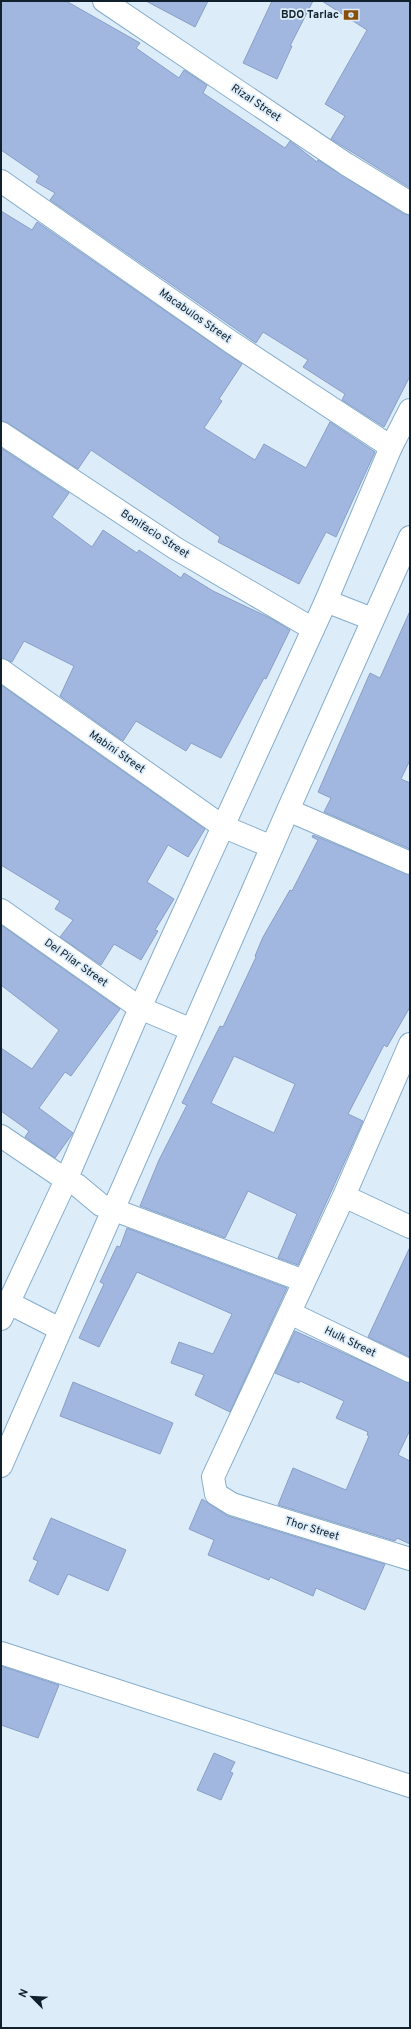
<svg xmlns="http://www.w3.org/2000/svg" width="411" height="2029" font-family="Overpass,sans-serif">
  <style>
    .building { fill: #a1b7e0; stroke: #899fc6; fill-rule: evenodd }
    .lines { fill: none; stroke-linecap: round; stroke-linejoin: round }
    .street-casing { stroke: #85adcc; stroke-width: 24 }
    .secondary-casing { stroke: #85adcc; stroke-width: 24 }
    .street { stroke: #fff; stroke-width: 22 }
    .secondary { stroke: #fff; stroke-width: 22 }
    .labels { text-anchor: middle; dominant-baseline: central; stroke-width: 3.5; stroke-linejoin: round; paint-order: stroke }
    .poi-label { font-size: 11px; font-weight: bold; fill: #10202c; stroke: #dcecf9; text-anchor: end }
    .street-label { font-size: 11px; fill: #10202c; stroke: #dcecf9 }
  </style>
  <rect width="100%" height="100%" fill="#dcecf9"/>
  <path class="building" d="M1,1H66L140,43L136,48L179,78L184,70L207,85L203,93L285,148L290,141L317,162L318,160L404,214L410,215V376L384,427L342,400L345,394L303,367L308,360L263,332L256,343L50,200L55,193L36,182L39,176L1,150Z
    M146,1H208L195,27Z
    M272,1H313L290,46H292L277,79L243,63Z
    M322,1H410V188L331,139L345,116L325,104L367,30Z
    M1,211L32,230L37,222L242,364L219,399L222,401L204,428L255,460L264,444L306,468L330,422L375,452L336,537L326,532L299,584L218,542L220,537L91,450L78,469L8,423L1,421Z
    M1,448L69,493L52,517L92,547L103,530L137,553L139,550L181,578L184,573L213,591L270,618L290,630L266,679L264,678L221,758L191,743L186,751L136,721L123,741L60,696L74,666L24,641L12,662L1,658Z
    M410,611V760L401,779L410,783V849L324,812L331,798L318,792L370,673L380,678Z
    M1,685L205,829L188,857L168,845L147,882L174,899L155,930L158,931L141,960L114,944L101,965L60,937L73,920L55,909L60,901L1,865Z
    M313,835L410,875V1007L387,1047L384,1045L348,1114L363,1121L298,1265L278,1258L297,1214L248,1191L225,1238L140,1206L159,1160L187,1105L182,1103L204,1058L220,1026L223,1027L256,957L255,956L263,937L290,890L292,891L318,840L312,837ZM234,1056L295,1084L274,1133L211,1103Z
    M1,925L120,1009L71,1076L65,1072L39,1108L73,1133L55,1158L25,1137L29,1131L1,1111V1048L32,1069L59,1030L1,985Z
    M127,1228L287,1288L230,1412L195,1395L204,1375L171,1363L179,1342L213,1354L232,1314L137,1272L99,1347L79,1338L104,1284L100,1282L117,1246L120,1247Z
    M410,1247V1357L368,1337Z
    M295,1331L410,1383V1430L398,1455L410,1461V1544L397,1538L395,1541L278,1505L293,1468L346,1490L369,1436L367,1435L368,1432L336,1418L344,1401L300,1381L299,1383L275,1373Z
    M73,1382L173,1423L160,1454L60,1416Z
    M202,1499L228,1516L385,1564L365,1610L316,1588L313,1596L270,1577L269,1580L208,1555L214,1540L189,1529Z
    M51,1518L126,1550L108,1591L68,1574L58,1595L29,1581L38,1561L33,1559Z
    M1,1666L59,1685L38,1738L1,1725Z
    M214,1753L235,1762L230,1772L233,1773L221,1800L197,1790Z"/>
  <g class="lines">
    <g class="street-casing">
      <path id="street" d="M104,1L346,164L410,203
        M1,181L231,342L391,447
        M1,433L175,548L313,629
        M326,601L372,619
        M1,670L222,826L272,847
        M288,810L410,863
        M1,910L140,1008L192,1030
        M410,1044L344,1196L213,1477L216,1494L232,1504L410,1559
        M1,1136L66,1180L77,1185L101,1205L304,1281
        M344,1196L410,1227
        M9,1303L60,1329
        M290,1313L410,1371
        M1,1466L288,810L410,537
        M1,1653L410,1786"/>
    </g>
    <g class="secondary-casing">
      <path id="secondary" d="M1,1319L66,1180L140,1008L326,601L391,447L410,410"/>
    </g>
    <use href="#street" class="street"/>
    <use href="#secondary" class="secondary"/>
  </g>
  <defs>
    <g id="bank-bare" transform="scale(1.2)"><path d="M-6-4H6V4H-6ZM0-2.3a2.3 2.3 0 1 0 0 4.6a2.3 2.3 0 1 0 0-4.6Z" fill="#894e07" stroke="#dcecf9" stroke-width="2.5" paint-order="stroke"/></g>
  </defs>
  <g fill-rule="evenodd">
    <use href="#bank-bare" x="351" y="15"/>
  </g>
  <g class="labels">
    <g class="poi-label">
      <text x="339" y="15">BDO Tarlac</text>
    </g>
    <g class="street-label">
      <text transform="translate(256 103) rotate(34)">Rizal Street</text>
      <text transform="translate(195 316) rotate(35)">Macabulos Street</text>
      <text transform="translate(155 534) rotate(33)">Bonifacio Street</text>
      <text transform="translate(117 752) rotate(35)">Mabini Street</text>
      <text transform="translate(76 963) rotate(35)">Del Pilar Street</text>
      <text transform="translate(350 1342) rotate(26)">Hulk Street</text>
      <text transform="translate(312 1529) rotate(17)">Thor Street</text>
    </g>
  </g>
  <rect width="411" height="2029" fill="none" stroke="#10202c" stroke-width="4"/>
  <g transform="translate(32 1997) rotate(294)" stroke="#dcecf9" stroke-width="3" paint-order="stroke">
  <path d="M0-3L7 15L0 10L-7 15Z" fill="#10202c"/>
  <text y="-6" font-size="11" font-weight="bold" text-anchor="middle" fill="#10202c">N</text>
  </g>
</svg>
